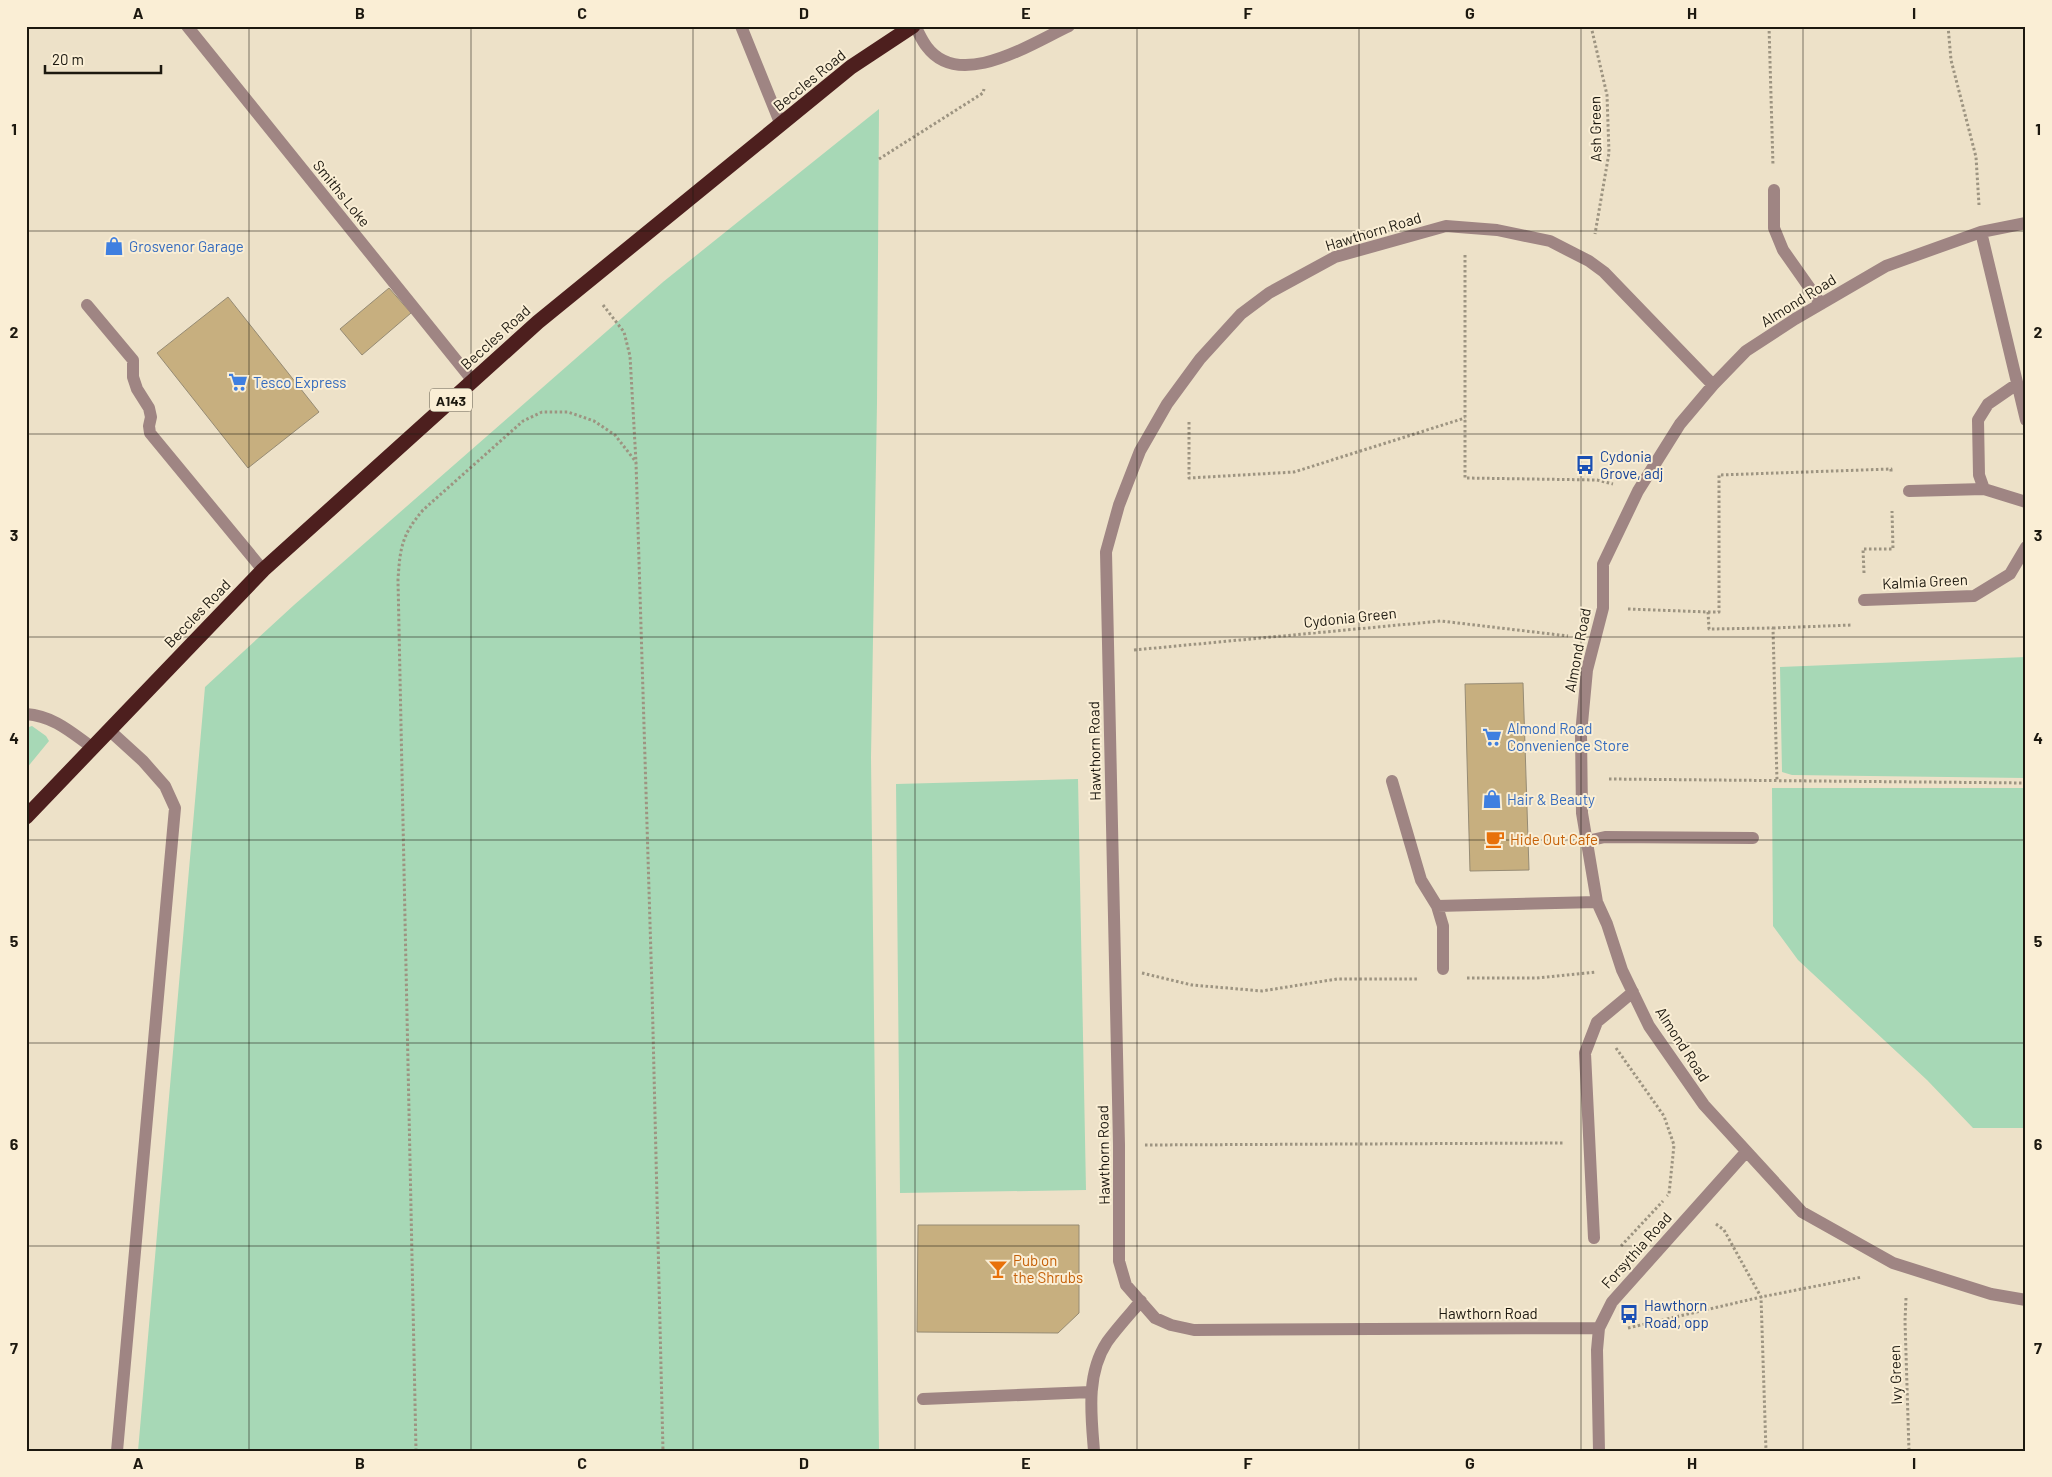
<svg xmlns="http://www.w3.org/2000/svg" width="2052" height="1477" font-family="Barlow,sans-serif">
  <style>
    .green { fill: #a7d8b6 }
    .building { fill: #c7af7f; stroke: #968b74 }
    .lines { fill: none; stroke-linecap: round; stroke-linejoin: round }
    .path { stroke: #9d9481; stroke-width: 3; stroke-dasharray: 2.5 2.5; stroke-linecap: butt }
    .minor { stroke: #9f8583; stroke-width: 12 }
    .highway { stroke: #4d1f1e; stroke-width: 15 }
    .grid { fill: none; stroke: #1c180f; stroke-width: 1; stroke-opacity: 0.55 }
    .labels { text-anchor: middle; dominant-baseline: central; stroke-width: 4; stroke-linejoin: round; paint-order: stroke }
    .shield { fill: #faeed5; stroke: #5f584a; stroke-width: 1 }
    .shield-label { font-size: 14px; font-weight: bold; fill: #1c180f }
    .street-label { font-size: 15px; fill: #1c180f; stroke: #faeed5 }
    .shop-label { font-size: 15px; fill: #366cbe; stroke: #faeed5; text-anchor: start }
    .transit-label { font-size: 15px; fill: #164399; stroke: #faeed5; text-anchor: start }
    .food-label { font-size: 15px; fill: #c56008; stroke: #faeed5; text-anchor: start }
    .neatline { fill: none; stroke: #1c180f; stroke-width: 2 }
    .grid-label { font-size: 16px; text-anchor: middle; font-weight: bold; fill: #1c180f }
  </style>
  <rect width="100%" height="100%" fill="#ede1c8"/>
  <path class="green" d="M879,109L877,403L871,757L879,1451H138L205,687L294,605L663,282Z
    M2026,657V778L1792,775L1782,772L1780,667Z
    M32,726L46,736L49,741L26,769V728Z
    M1078,779L1086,1190L900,1193L896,784Z
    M1772,788H2026V1128H1973L1927,1080L1798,960L1773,926Z"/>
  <path class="building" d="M389,288L411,313L362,355L340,329Z
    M228,297L319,412L248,468L157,353Z
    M1523,683L1529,870L1470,871L1465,684Z
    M918,1225H1079V1313L1058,1333L917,1332Z"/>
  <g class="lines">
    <path class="path" d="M1591,26L1607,95L1609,153L1595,234
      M1769,26L1773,166
      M1948,26L1951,60L1976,157L1979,205
      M879,159L983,93L984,89
      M1465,255V478L1597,480L1613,484
      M603,305L624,332L630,356L636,462L652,989L663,1451
      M1189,422V478L1294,472L1465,418
      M1864,573L1863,549H1893L1892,511
      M1628,609L1708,612L1709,629L1773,628L1777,781
      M1708,612H1719V475L1891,469V472
      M1773,628L1852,625
      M1134,650L1441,621L1568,636
      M1609,779L2026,783
      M1142,973L1192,985L1262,991L1337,979H1418
      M1467,978H1537L1596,972
      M1616,1048L1664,1116L1674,1145L1669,1194L1667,1196
      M1145,1145L1563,1143
      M1716,1224L1724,1230L1761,1297L1766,1451
      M1621,1246L1663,1201
      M1906,1298L1905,1321L1909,1451
      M1628,1328L1761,1297L1862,1277
      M416,1451L398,580C400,547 402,535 423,510L523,421L542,412H568L594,421L615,435L636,462"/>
    <path class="minor" d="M187,26L473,381
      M741,26L781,125
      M915,26C919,33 922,41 927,47C960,91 1032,43 1069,26
      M1774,190V228L1783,250L1821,304
      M2026,223L1981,232L1886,266L1795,319L1746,351L1713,385L1680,424L1638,491L1603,564V608L1587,670L1581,734L1582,813L1597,902L1607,924L1622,970L1649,1026L1704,1105L1802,1212L1893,1263L1991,1294L2026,1300
      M1981,232L2026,420
      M87,305L133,360V377L137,389L149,408L151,417L149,426L150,433L263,570
      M2017,384L1988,404L1978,420L1979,475L1984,489L2026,502
      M1909,491L1984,489
      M1864,600L1974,596L2010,574L2026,547
      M26,714C54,716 72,733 93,748
      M109,730L143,761L165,786L175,808L117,1451
      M1392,781L1421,880L1437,906L1443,926V969
      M1587,841L1605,837L1753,838
      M1437,906L1597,902
      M1594,1238L1585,1053L1597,1022L1633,992
      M1599,1328L1194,1330L1171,1325L1155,1318L1126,1285L1119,1261V1145L1106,552L1119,505L1140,451L1167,404L1200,359L1241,314L1269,293L1335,257L1446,226L1497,230L1550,241L1589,261L1604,272L1713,385
      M923,1399L1091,1392
      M1094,1451C1091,1414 1086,1374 1107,1342C1117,1328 1130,1314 1141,1301
      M1599,1451L1597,1350L1599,1328L1612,1302L1746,1152"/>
    <path class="highway" d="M26,817L263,570L538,322L851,67L913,26"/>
  </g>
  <path class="grid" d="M249,26V1451M471,26V1451M693,26V1451M915,26V1451M1137,26V1451M1359,26V1451M1581,26V1451M1803,26V1451M26,231H2026M26,434H2026M26,637H2026M26,840H2026M26,1043H2026M26,1246H2026"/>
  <defs>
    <g id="shop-bare" transform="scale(1.5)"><path d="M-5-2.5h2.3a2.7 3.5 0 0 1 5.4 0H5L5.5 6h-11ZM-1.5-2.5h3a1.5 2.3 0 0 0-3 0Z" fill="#3f7fe0" stroke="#faeed5" stroke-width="2.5" paint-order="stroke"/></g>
    <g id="supermarket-bare" transform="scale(1.5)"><path d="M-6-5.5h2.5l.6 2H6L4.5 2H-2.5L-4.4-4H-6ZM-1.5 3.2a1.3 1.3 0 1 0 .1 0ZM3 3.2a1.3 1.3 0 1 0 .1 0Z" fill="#3f7fe0" stroke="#faeed5" stroke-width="2.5" paint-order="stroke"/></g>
    <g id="bus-bare" transform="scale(1.5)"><path d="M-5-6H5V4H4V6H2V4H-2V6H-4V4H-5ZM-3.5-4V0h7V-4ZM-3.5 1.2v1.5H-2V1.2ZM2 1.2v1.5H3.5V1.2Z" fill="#1a4fb4" stroke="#faeed5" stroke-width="2.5" paint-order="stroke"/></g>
    <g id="cafe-bare" transform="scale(1.5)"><path d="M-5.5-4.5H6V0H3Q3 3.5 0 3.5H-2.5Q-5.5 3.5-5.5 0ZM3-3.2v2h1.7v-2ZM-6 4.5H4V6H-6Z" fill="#e8710a" stroke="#faeed5" stroke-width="2.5" paint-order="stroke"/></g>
    <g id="bar-bare" transform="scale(1.5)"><path d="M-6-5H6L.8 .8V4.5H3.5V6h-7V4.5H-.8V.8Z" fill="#e8710a" stroke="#faeed5" stroke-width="2.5" paint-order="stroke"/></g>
  </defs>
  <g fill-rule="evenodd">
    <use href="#shop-bare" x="114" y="246"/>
    <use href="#supermarket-bare" x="238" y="382"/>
    <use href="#bus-bare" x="1585" y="465"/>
    <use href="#supermarket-bare" x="1492" y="737"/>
    <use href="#shop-bare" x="1492" y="799"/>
    <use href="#cafe-bare" x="1495" y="839"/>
    <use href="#bar-bare" x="998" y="1269"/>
    <use href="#bus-bare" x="1629" y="1314"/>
  </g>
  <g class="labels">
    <rect class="shield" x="430" y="388.5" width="42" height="23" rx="4"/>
    <g class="shield-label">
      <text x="451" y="400">A143</text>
    </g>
    <g class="street-label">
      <text transform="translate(809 80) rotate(-39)">Beccles Road</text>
      <text transform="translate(1595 129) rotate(-91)">Ash Green</text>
      <text transform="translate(342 193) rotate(51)">Smiths Loke</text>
      <text transform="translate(1373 231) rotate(-17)">Hawthorn Road</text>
      <text transform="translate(1798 300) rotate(-32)">Almond Road</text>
      <text transform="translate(495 337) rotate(-42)">Beccles Road</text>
      <text transform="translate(1925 581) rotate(-3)">Kalmia Green</text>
      <text transform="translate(197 613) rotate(-46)">Beccles Road</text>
      <text transform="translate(1350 617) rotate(-6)">Cydonia Green</text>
      <text transform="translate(1577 650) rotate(-79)">Almond Road</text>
      <text transform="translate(1094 751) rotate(-91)">Hawthorn Road</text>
      <text transform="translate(1683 1044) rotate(57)">Almond Road</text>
      <text transform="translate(1103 1155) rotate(-91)">Hawthorn Road</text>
      <text transform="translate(1636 1250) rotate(-48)">Forsythia Road</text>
      <text x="1488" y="1313">Hawthorn Road</text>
      <text transform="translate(1895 1375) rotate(-92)">Ivy Green</text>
    </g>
    <g class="shop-label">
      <text x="129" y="246">Grosvenor Garage</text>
      <text x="253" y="382">Tesco Express</text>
      <text x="1507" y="728">Almond Road<tspan x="1507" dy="17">Convenience Store</tspan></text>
      <text x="1507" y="799">Hair &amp; Beauty</text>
    </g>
    <g class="transit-label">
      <text x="1600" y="456">Cydonia<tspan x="1600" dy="17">Grove, adj</tspan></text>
      <text x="1644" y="1305">Hawthorn<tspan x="1644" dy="17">Road, opp</tspan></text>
    </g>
    <g class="food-label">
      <text x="1510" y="839">Hide Out Cafe</text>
      <text x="1013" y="1260">Pub on<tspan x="1013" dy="17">the Shrubs</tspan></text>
    </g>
  </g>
  <rect width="2052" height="1477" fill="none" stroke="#faeed5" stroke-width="55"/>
  <path d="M45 65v8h116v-8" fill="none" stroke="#1c180f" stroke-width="2.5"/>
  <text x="52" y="65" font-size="15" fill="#1c180f" stroke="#faeed5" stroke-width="4" paint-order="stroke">20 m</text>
  <rect x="28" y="28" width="1996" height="1422" class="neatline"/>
  <g class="grid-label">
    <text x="138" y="19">A</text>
    <text x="360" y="19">B</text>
    <text x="582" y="19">C</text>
    <text x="804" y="19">D</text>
    <text x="1026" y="19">E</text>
    <text x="1248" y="19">F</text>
    <text x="1470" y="19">G</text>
    <text x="1692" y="19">H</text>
    <text x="1914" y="19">I</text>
    <text x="14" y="135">1</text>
    <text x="2038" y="135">1</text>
    <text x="14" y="338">2</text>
    <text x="2038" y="338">2</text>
    <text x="14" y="541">3</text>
    <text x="2038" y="541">3</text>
    <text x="14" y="744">4</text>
    <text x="2038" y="744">4</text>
    <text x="14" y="947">5</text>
    <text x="2038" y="947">5</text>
    <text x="14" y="1150">6</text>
    <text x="2038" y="1150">6</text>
    <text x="14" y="1354">7</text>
    <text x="2038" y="1354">7</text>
    <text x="138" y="1469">A</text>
    <text x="360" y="1469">B</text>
    <text x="582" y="1469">C</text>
    <text x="804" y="1469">D</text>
    <text x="1026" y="1469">E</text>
    <text x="1248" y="1469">F</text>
    <text x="1470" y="1469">G</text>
    <text x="1692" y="1469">H</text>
    <text x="1914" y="1469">I</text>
  </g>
</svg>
